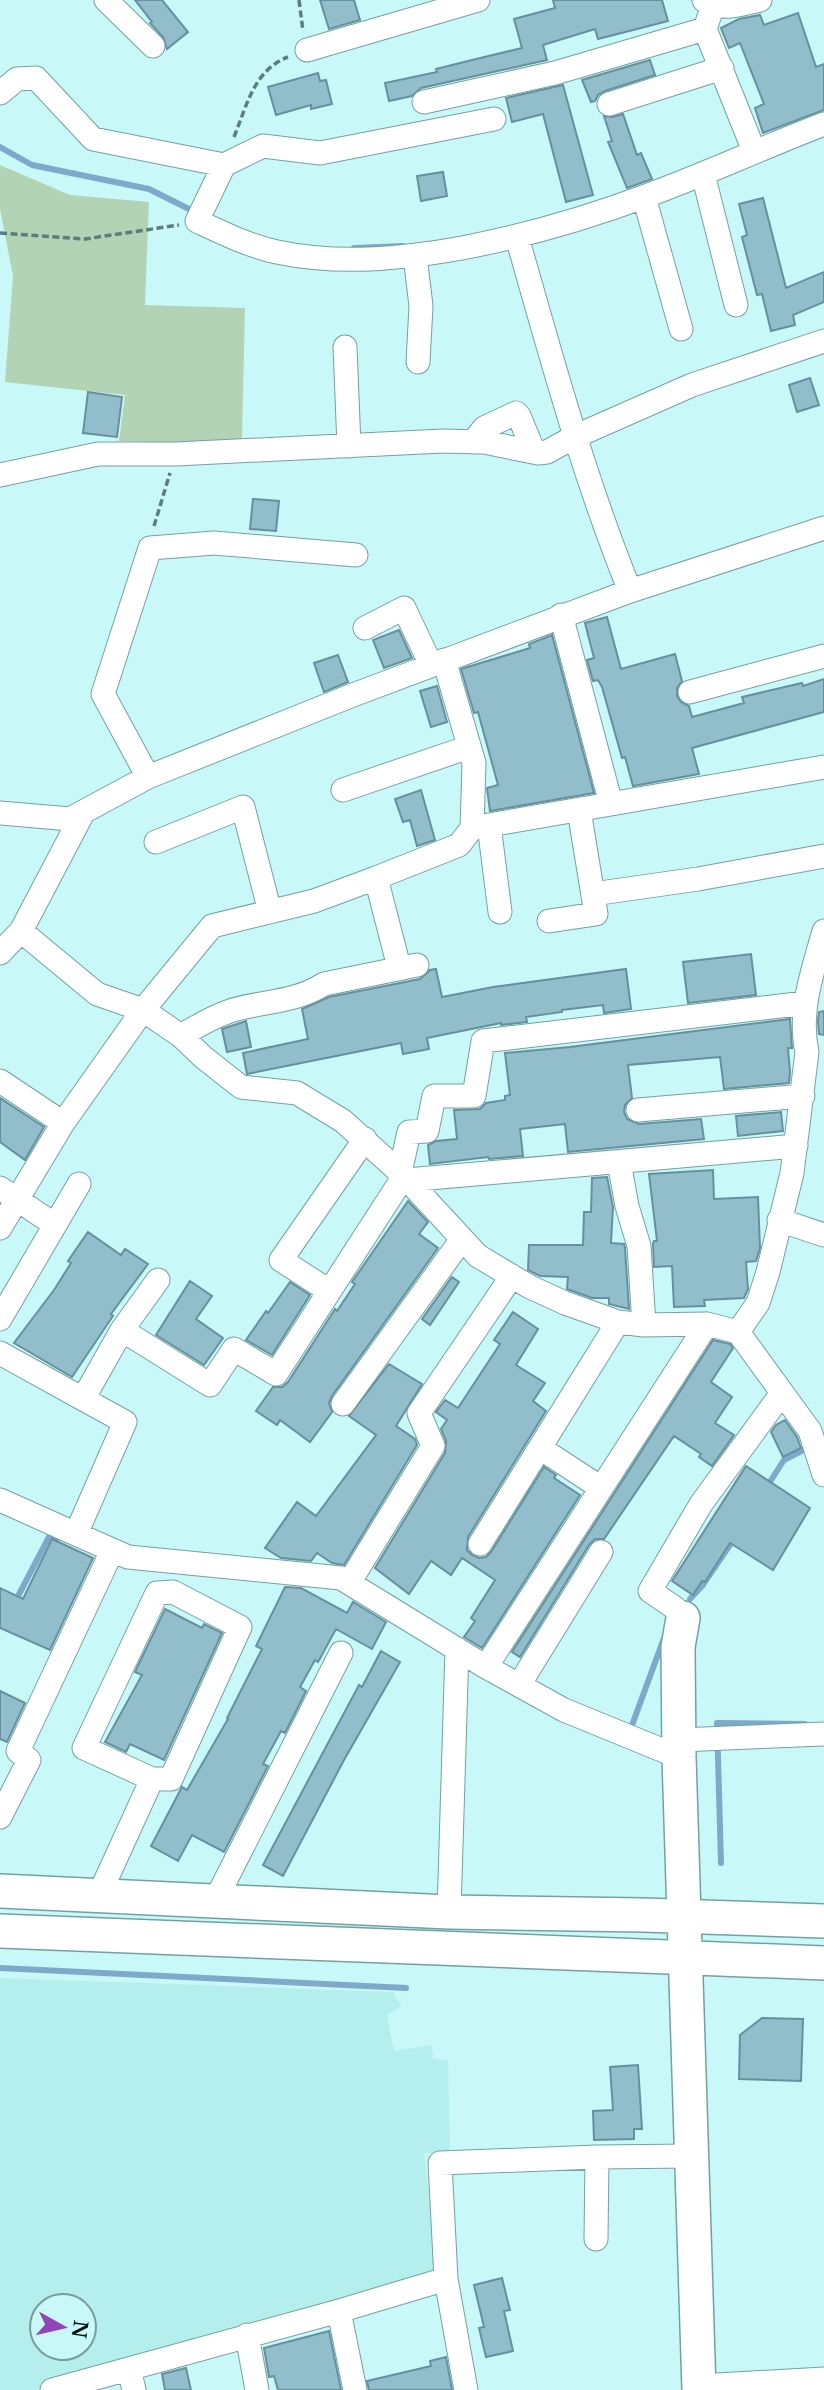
<svg xmlns="http://www.w3.org/2000/svg" width="824" height="2390" font-family="'Libre Baskerville',serif">
  <style>
    .built { fill: #b4efee; fill-rule: evenodd }
    .green { fill: #b2d4b5 }
    .lines { fill: none; stroke-linecap: round; stroke-linejoin: round }
    .stream { stroke: #7fa9ca; stroke-width: 6 }
    .building { fill: #92bdca; stroke: #66909d; stroke-width: 2 }
    .street-casing { stroke: #73a1a1; stroke-width: 25 }
    .secondary-casing { stroke: #73a1a1; stroke-width: 36 }
    .path { stroke: #5e7d7d; stroke-width: 3.5; stroke-dasharray: 7 3.5; stroke-linecap: butt }
    .street { stroke: #fff; stroke-width: 23 }
    .secondary { stroke: #fff; stroke-width: 33 }
  </style>
  <rect width="100%" height="100%" fill="#c8f9f8"/>
  <path class="built" d="M0,1978L393,1992L401,2006L387,2015L394,2051L432,2045L433,2059L448,2060L450,2153H424L437,2265L431,2276L301,2314L235,2327L211,2334L186,2347L35,2390H0ZM42,2306H84V2348H42Z"/>
  <path class="green" d="M0,165L70,195L149,202L145,305L245,308L242,439L183,443L119,441L125,395L5,382L13,276L0,209Z"/>
  <g class="lines">
    <path class="stream" d="M0,147L32,165L149,189L193,211
      M354,248L403,246
      M766,1488L784,1460L809,1447
      M690,1599L702,1586L734,1539
      M15,1602L50,1535L57,1538
      M631,1728L664,1638
      M721,1863L717,1723L805,1724
      M0,1968L406,1988"/>
  </g>
  <path class="building" d="M135,0H162L188,32L167,49L163,37L150,23L152,22Z
    M320,0H354L360,20L329,29Z
    M553,0H662L668,21L598,39L595,29L543,45L547,60L421,88L412,96L389,101L385,83L437,72L436,69L472,60L522,48L514,19L555,8Z
    M798,13L816,67L824,64V110L763,133L755,108L764,104L740,43L729,48L721,28L739,19L760,15L764,25Z
    M650,60L655,75L605,91L598,95L595,101L591,102L582,80Z
    M318,73L320,81L326,80L332,104L311,109V105L276,115L268,87Z
    M563,85L593,195L566,202L543,114L512,122L506,98Z
    M623,114L637,155L641,153L652,179L627,188L608,142L612,141L604,116L613,117Z
    M443,172L447,196L421,201L417,176Z
    M763,198L786,288L824,272V302L793,315L795,325L771,331L762,294L757,295L742,237L747,235L739,204Z
    M810,378L819,405L797,412L789,385Z
    M88,392L122,397L117,437L83,433Z
    M253,499L279,501L276,531L250,529Z
    M607,617L621,669L675,654L682,681L677,688V696L681,702L689,706L692,717L744,703L742,697L802,683L803,686L824,679V712L692,748L699,774L633,786L625,757L622,758L602,687L598,680L593,681L587,660L594,658L585,623Z
    M399,630L412,658L384,668L373,640Z
    M552,635L594,793L490,811L487,788L498,785L478,712L474,713L461,669L530,648L529,644Z
    M338,655L348,682L324,692L314,663Z
    M437,686L447,722L431,727L420,691Z
    M421,790L435,840L417,846L410,820L403,822L395,799Z
    M751,954L756,995L688,1003L683,962Z
    M436,969L442,997L493,987L626,969L631,1009L604,1013L603,1005L562,1010V1012L526,1017L527,1022L501,1025V1023L427,1038L429,1049L403,1054L401,1043L247,1074L243,1053L308,1039L302,1009L329,997L420,979L430,970Z
    M824,1011V1035L819,1034L818,1022L819,1012Z
    M790,1019L792,1048H788L790,1072L789,1083L724,1089L720,1057L628,1065L632,1098L625,1105L624,1112L627,1119L639,1124L701,1119L704,1139L568,1152L565,1124L520,1129L523,1156L489,1159L488,1157L430,1164L428,1145L436,1141L457,1139L454,1110L480,1109L486,1103L505,1100V1096L510,1095L505,1053L570,1047Z
    M246,1021L251,1047L227,1052L222,1029Z
    M0,1098L44,1127L25,1160L0,1142Z
    M781,1112L783,1131L738,1136L736,1116Z
    M713,1170L714,1199L758,1197L760,1248L756,1261L746,1262L748,1289L744,1298L704,1300L705,1306L674,1307L672,1266L654,1267L653,1244L654,1241H657L649,1174Z
    M607,1177L613,1207L611,1243L624,1244L625,1248L629,1309L609,1304V1298H592L567,1289L568,1277L540,1276L528,1270L529,1245H583L584,1212H591L592,1178Z
    M408,1201L428,1222L419,1234L438,1248L332,1396L329,1403L332,1412L310,1442L280,1420L277,1425L256,1411L273,1387H282L288,1382L335,1309L337,1311L355,1284L352,1282Z
    M88,1232L121,1255L125,1249L148,1264L111,1314L113,1316L72,1377L14,1343L54,1290L71,1263L68,1261Z
    M452,1277L459,1282L430,1325L422,1319Z
    M190,1281L212,1296L196,1319L223,1338L204,1365L156,1335Z
    M290,1282L310,1295L272,1355L246,1340L266,1311L268,1313Z
    M513,1312L538,1329L516,1365L545,1383L533,1401L546,1411L468,1537L467,1550L472,1555L479,1558L486,1557L491,1552L544,1467L556,1475L554,1478L580,1495L482,1648L464,1637L475,1621L471,1618L495,1580L462,1558L451,1575L431,1561L409,1594L375,1568L445,1453L446,1441L441,1429L447,1420L436,1412L445,1400L458,1408L500,1344L494,1340Z
    M713,1340L730,1344L733,1348L711,1382L732,1397L715,1423L734,1435L712,1466L699,1457L701,1454L674,1436L604,1539H595L589,1545L520,1657L512,1652Z
    M389,1364L422,1384L396,1426L415,1439L417,1445L344,1565L332,1563L317,1553L311,1561L281,1558L265,1548L297,1502L316,1516L376,1435L349,1416Z
    M785,1420L797,1437L801,1448L783,1457L771,1432L776,1425Z
    M746,1466L810,1508L773,1570L730,1543L705,1582L702,1581L693,1595L672,1581Z
    M52,1539L93,1558L50,1650L0,1628V1588L23,1599Z
    M285,1587L301,1588L347,1613L353,1602L386,1622L372,1649L336,1629L318,1662L315,1660L300,1687L306,1691L285,1733L281,1731L263,1764L268,1766L224,1852L192,1835L178,1861L151,1846L182,1787L187,1790L228,1719L227,1718L262,1649L256,1646Z
    M165,1609L202,1628L204,1624L222,1633L164,1760L130,1744L126,1752L105,1742L142,1675L135,1672Z
    M381,1651L400,1662L344,1760L283,1876L263,1865L359,1685L362,1687Z
    M0,1691L25,1703L7,1742L0,1739Z
    M762,2018L803,2019L801,2081L739,2079L740,2035Z
    M638,2065L642,2129H634V2139L594,2140L593,2111L613,2110L610,2067Z
    M502,2278L510,2310L504,2311L513,2351L486,2357L479,2328L484,2327L474,2285Z
    M329,2331L341,2390H278L274,2376L269,2377L264,2348Z
    M446,2357L452,2390H369L367,2381L431,2366L430,2361Z
    M186,2368L191,2390H165L162,2374Z"/>
  <g class="lines">
    <g class="street-casing">
      <path id="street" d="M106,0L153,46
        M704,0C723,11 739,5 760,0
        M713,5L705,29L754,151
        M307,50L478,0
        M0,93L17,79L36,78L93,139L224,165L263,146L320,153L494,119
        M424,102L555,73L705,29
        M609,104L722,68
        M224,165L197,221C223,233 249,246 277,252C339,265 400,259 462,248C524,236 587,218 646,196C706,174 764,147 824,124
        M703,174L736,305
        M644,197L681,329
        M517,237C551,356 583,475 630,591
        M415,256L421,306L418,362
        M345,347L349,446
        M473,442L484,428L516,413L519,416L534,452
        M0,475L98,454H176L443,441L484,442L538,453L547,452L574,437L692,385L824,341
        M561,615L611,804
        M365,628L404,608L431,665
        M444,660L474,763L472,828
        M690,692L824,656
        M148,777L103,694L150,548L214,543L356,555
        M343,790L469,747
        M0,813L70,819L148,777L353,695L630,591L824,528
        M83,813L21,931L97,994L143,1010L181,1036L203,1057L241,1087L297,1093L343,1121L404,1176L478,1256L530,1287L565,1303L618,1322L644,1325L707,1324L738,1332L810,1431L824,1475
        M489,825L500,912
        M156,842L243,807L270,912
        M376,878L399,967
        M593,894L698,879L824,856
        M549,921L596,914L579,810
        M0,953L21,931
        M181,1036C197,1026 213,1017 230,1011C261,1001 295,1003 324,984L417,965
        M0,1081L63,1123
        M638,1110L803,1096
        M619,1162L627,1206L639,1246L644,1325
        M400,1173L409,1132L427,1131L434,1096H474L483,1041L806,1003
        M404,1176L276,1374L234,1349L210,1385L122,1330L83,1399L125,1422L76,1534L128,1557L341,1578L486,1667L564,1710L679,1757
        M407,1180L796,1146
        M0,1188L55,1225
        M779,1220L824,1235
        M0,1228L63,1123L143,1010L212,926L314,901L376,878L459,845L472,828L824,767
        M329,1291L281,1260L365,1139
        M0,1319L79,1184
        M122,1330L158,1280
        M738,1332L758,1303L768,1272L792,1173L807,1052C798,1011 813,970 824,931
        M0,1353L83,1399
        M343,1404L462,1239
        M540,1448L601,1488
        M0,1500L76,1534
        M480,1544L618,1322
        M349,1583L433,1446L419,1413L512,1276
        M683,1618L675,1608L650,1591L701,1504L782,1393
        M486,1667L707,1324
        M519,1685L601,1552
        M679,1740L824,1734
        M0,1817L29,1760L18,1751L112,1551
        M99,1895L152,1779L84,1748L157,1593L173,1592L240,1627L171,1779H152
        M215,1901L341,1653
        M449,1912L457,1649
        M596,2239L597,2157
        M446,2279L466,2390
        M339,2311L355,2390
        M247,2335L257,2390
        M129,2369L134,2390
        M699,2386L824,2379
        M52,2390L339,2311L446,2279L440,2163L597,2157L690,2156"/>
    </g>
    <g class="secondary-casing">
      <path id="secondary" d="M683,1618L678,1647L679,1757L699,2390
        M0,1891L449,1912L643,1915L824,1921
        M0,1931L824,1963"/>
    </g>
    <path class="path" d="M299,0L303,31
      M234,137C247,105 254,70 288,57
      M0,233L85,239L179,225
      M154,526L170,473"/>
    <use href="#street" class="street"/>
    <use href="#secondary" class="secondary"/>
  </g>
  <g transform="translate(63 2327) rotate(98)"><circle r="33" fill="#c8f9f8" stroke="#799d9d" stroke-width="2"/>
  <path d="M0-5L12 26L0 18L-12 26Z" fill="#9245b6"/>
  <text y="-10" font-size="19" font-weight="bold" text-anchor="middle" fill="#031414">N</text>
  </g>
</svg>
